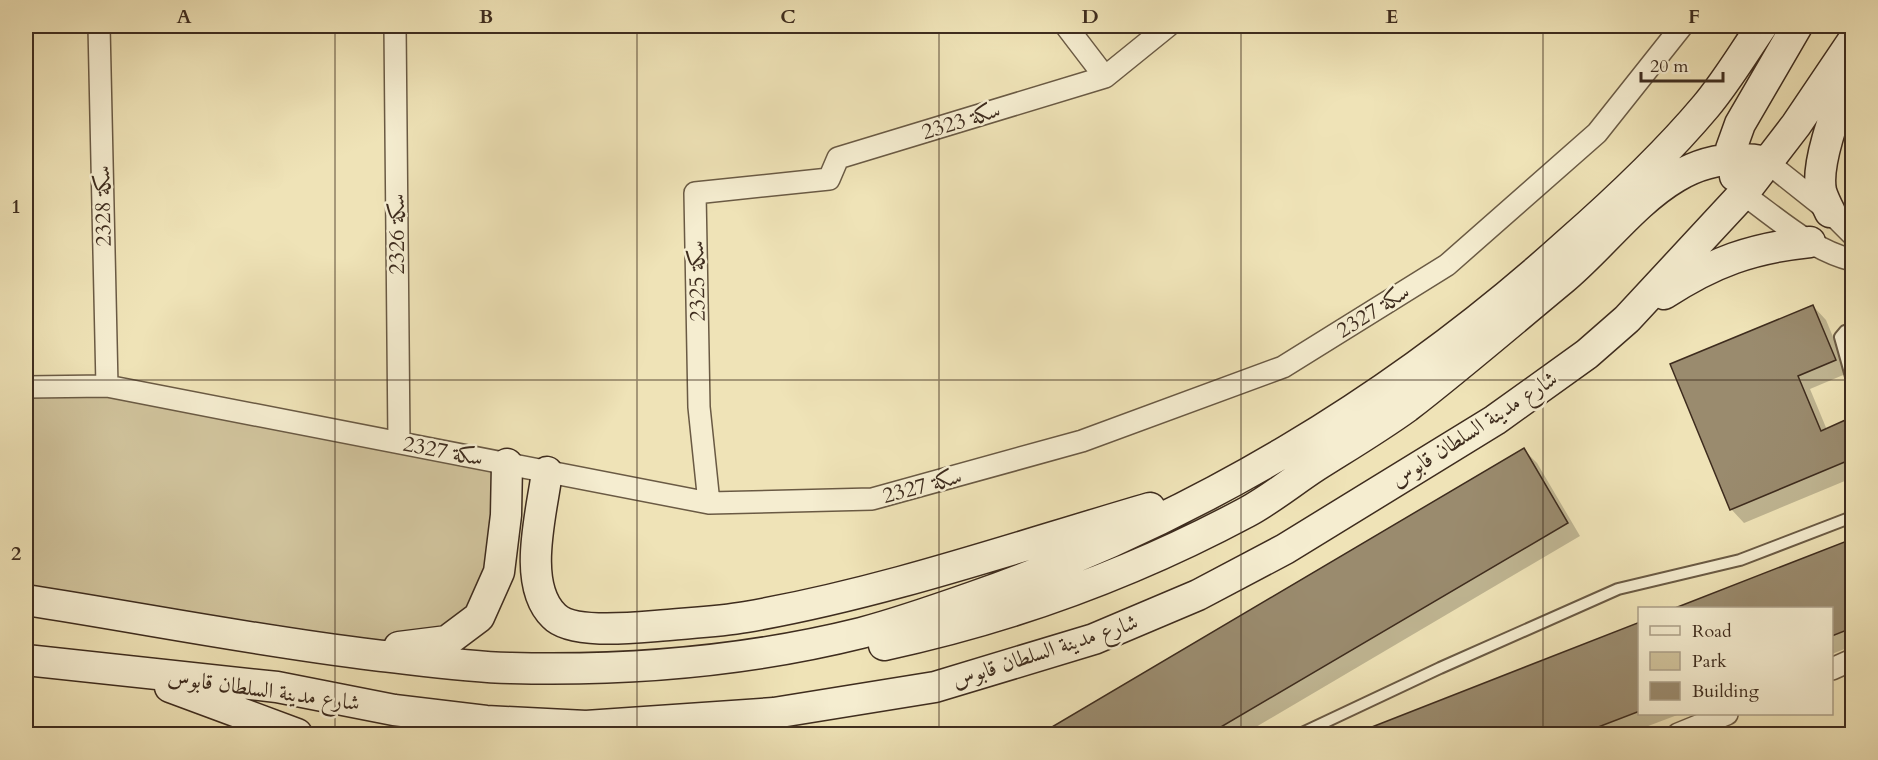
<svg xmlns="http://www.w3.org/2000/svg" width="1878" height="760" font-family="Cardo,Amiri,serif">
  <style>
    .green { fill: #d1c49d; stroke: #88785e; stroke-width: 1.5 }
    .shadow { fill: #0003 }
    .building { fill: #9a8b6e; stroke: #3e2c1e; stroke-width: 1.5 }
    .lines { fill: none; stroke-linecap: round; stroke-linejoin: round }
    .lane-casing { stroke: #6a5a44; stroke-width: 14 }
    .street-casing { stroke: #6a5a44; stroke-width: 24 }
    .secondary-casing { stroke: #3e2c1e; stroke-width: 33 }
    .lane { stroke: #f5edd0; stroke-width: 10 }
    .street { stroke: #f5edd0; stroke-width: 21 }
    .secondary { stroke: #f5edd0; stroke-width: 30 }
    .grid { fill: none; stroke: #3e2c1e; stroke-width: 1.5; stroke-opacity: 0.55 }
    .labels { text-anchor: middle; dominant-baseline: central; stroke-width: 5; stroke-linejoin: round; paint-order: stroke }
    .street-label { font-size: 22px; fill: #3e2c1e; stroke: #f5edd0 }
    .neatline { fill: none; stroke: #3e2c1e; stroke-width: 2 }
    .grid-label { font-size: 20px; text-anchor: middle; font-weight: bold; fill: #3e2c1e }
  </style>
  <rect width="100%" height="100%" fill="#efe3b7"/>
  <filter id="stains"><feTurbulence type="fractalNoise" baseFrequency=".00333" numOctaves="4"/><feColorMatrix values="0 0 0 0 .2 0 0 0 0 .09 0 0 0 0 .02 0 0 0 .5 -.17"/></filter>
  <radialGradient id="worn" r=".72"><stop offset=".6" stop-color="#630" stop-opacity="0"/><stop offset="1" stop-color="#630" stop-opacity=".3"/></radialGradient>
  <path class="green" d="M105,388L503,466L496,571L446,638L331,645L26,596V390Z"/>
  <path class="shadow" d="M1813,306L1826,320L1848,373L1810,389L1827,430L1852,419V478L1744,523L1731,509Z
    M1524,450L1537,463L1580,536L1244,734H1043Z
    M1852,540V646L1832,654V608H1679Z
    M1640,624V714H1680L1627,734H1358Z"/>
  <path class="building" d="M1813,305L1836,360L1798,376L1821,431L1852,417V459L1730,510L1670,364Z
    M1524,448L1568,523L1209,734H1040Z
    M1852,539V628L1832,636V608H1675Z
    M1640,622V711L1580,734H1354Z"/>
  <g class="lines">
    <g class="lane-casing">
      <path id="lane" d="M1852,329L1845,331L1840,337L1852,380
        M1300,734L1440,668L1618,589L1740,560L1852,517"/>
    </g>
    <g class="street-casing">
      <path id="street" d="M99,26L107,386
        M395,26L399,442
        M1066,26L1105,77
        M1767,162L1830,212L1852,234
        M1743,194C1777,218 1811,250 1852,260
        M26,387L107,386L709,503L872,499L1082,441L1283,367L1447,265L1597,133L1682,26
        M709,503L699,407L695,193L829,179L838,158L1105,77L1168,26
        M1832,669L1852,660
        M1678,734L1727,714"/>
    </g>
    <g class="secondary-casing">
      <path id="secondary" d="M1735,176L1731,149L1740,124L1797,26
        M1830,212C1827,206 1823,198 1821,191C1815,160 1841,99 1852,69
        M1664,294C1713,262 1752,248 1810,242
        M547,472C542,512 521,584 554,616C571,634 632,628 656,626C686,623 717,622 746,617C884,593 1016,547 1150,508
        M26,600C142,618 257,641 374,655C419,660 465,667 511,668C627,671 748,661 861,633C899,623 936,610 973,597C1193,520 1394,400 1567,244C1616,201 1664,156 1706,106C1727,81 1744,52 1762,26
        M884,645C1010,618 1133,573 1247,512C1271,499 1293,481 1316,466C1346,447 1378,428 1407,407C1460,366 1511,322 1563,279C1626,226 1672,142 1767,162
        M399,647L447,641L479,617L499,572L506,515L507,464
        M26,660L277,687L394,710L486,721L586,726L774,713L935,687L1094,639L1198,595L1285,549L1495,420L1587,354L1627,319L1743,194L1796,125L1852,42
        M170,687L297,734"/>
    </g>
    <use href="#lane" class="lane"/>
    <use href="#street" class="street"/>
    <use href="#secondary" class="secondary"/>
  </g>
  <path class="grid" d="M335,26V734M637,26V734M939,26V734M1241,26V734M1543,26V734M26,380H1852"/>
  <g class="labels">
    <g class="street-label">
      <text transform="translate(961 121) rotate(-17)">سكة 2323</text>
      <text transform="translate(103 206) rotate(-91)">سكة 2328</text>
      <text transform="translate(397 234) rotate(-90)">سكة 2326</text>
      <text transform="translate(697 281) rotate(-91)">سكة 2325</text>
      <text transform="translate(1373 311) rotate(-32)">سكة 2327</text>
      <text transform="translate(1474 429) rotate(-33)">شارع مدينة السلطان قابوس</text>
      <text transform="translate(443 451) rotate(11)">سكة 2327</text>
      <text transform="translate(922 486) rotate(-15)">سكة 2327</text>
      <text transform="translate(1045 651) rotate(-18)">شارع مدينة السلطان قابوس</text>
      <text transform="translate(264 690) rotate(8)">شارع مدينة السلطان قابوس</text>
    </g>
  </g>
  <rect width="1878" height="760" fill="none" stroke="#efe3b7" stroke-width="66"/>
  <rect x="1638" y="607" width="195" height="108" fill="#f5edd0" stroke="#aca089" stroke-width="1.5"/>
  <rect x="1650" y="626" width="30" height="9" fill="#f5edd0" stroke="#aca089" stroke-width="1.5"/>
  <text x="1692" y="637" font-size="18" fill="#3e2c1e">Road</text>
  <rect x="1650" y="652" width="30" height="18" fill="#d1c49d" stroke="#aca089" stroke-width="1.5"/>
  <text x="1692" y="667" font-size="18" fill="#3e2c1e">Park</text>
  <rect x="1650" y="682" width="30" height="18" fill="#9a8b6e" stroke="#aca089" stroke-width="1.5"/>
  <text x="1692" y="697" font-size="18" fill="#3e2c1e">Building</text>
  <path d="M1641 72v9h82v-9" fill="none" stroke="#3e2c1e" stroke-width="3"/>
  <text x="1650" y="72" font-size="18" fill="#3e2c1e" stroke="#f5edd0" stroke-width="4.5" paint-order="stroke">20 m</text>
  <rect x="33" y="33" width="1812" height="694" class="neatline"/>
  <g class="grid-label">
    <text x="184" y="23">A</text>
    <text x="486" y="23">B</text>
    <text x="788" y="23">C</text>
    <text x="1090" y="23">D</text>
    <text x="1392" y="23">E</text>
    <text x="1694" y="23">F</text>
    <text x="16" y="213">1</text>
    <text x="16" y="560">2</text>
  </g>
  <rect width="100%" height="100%" filter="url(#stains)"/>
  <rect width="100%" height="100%" fill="url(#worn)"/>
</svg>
